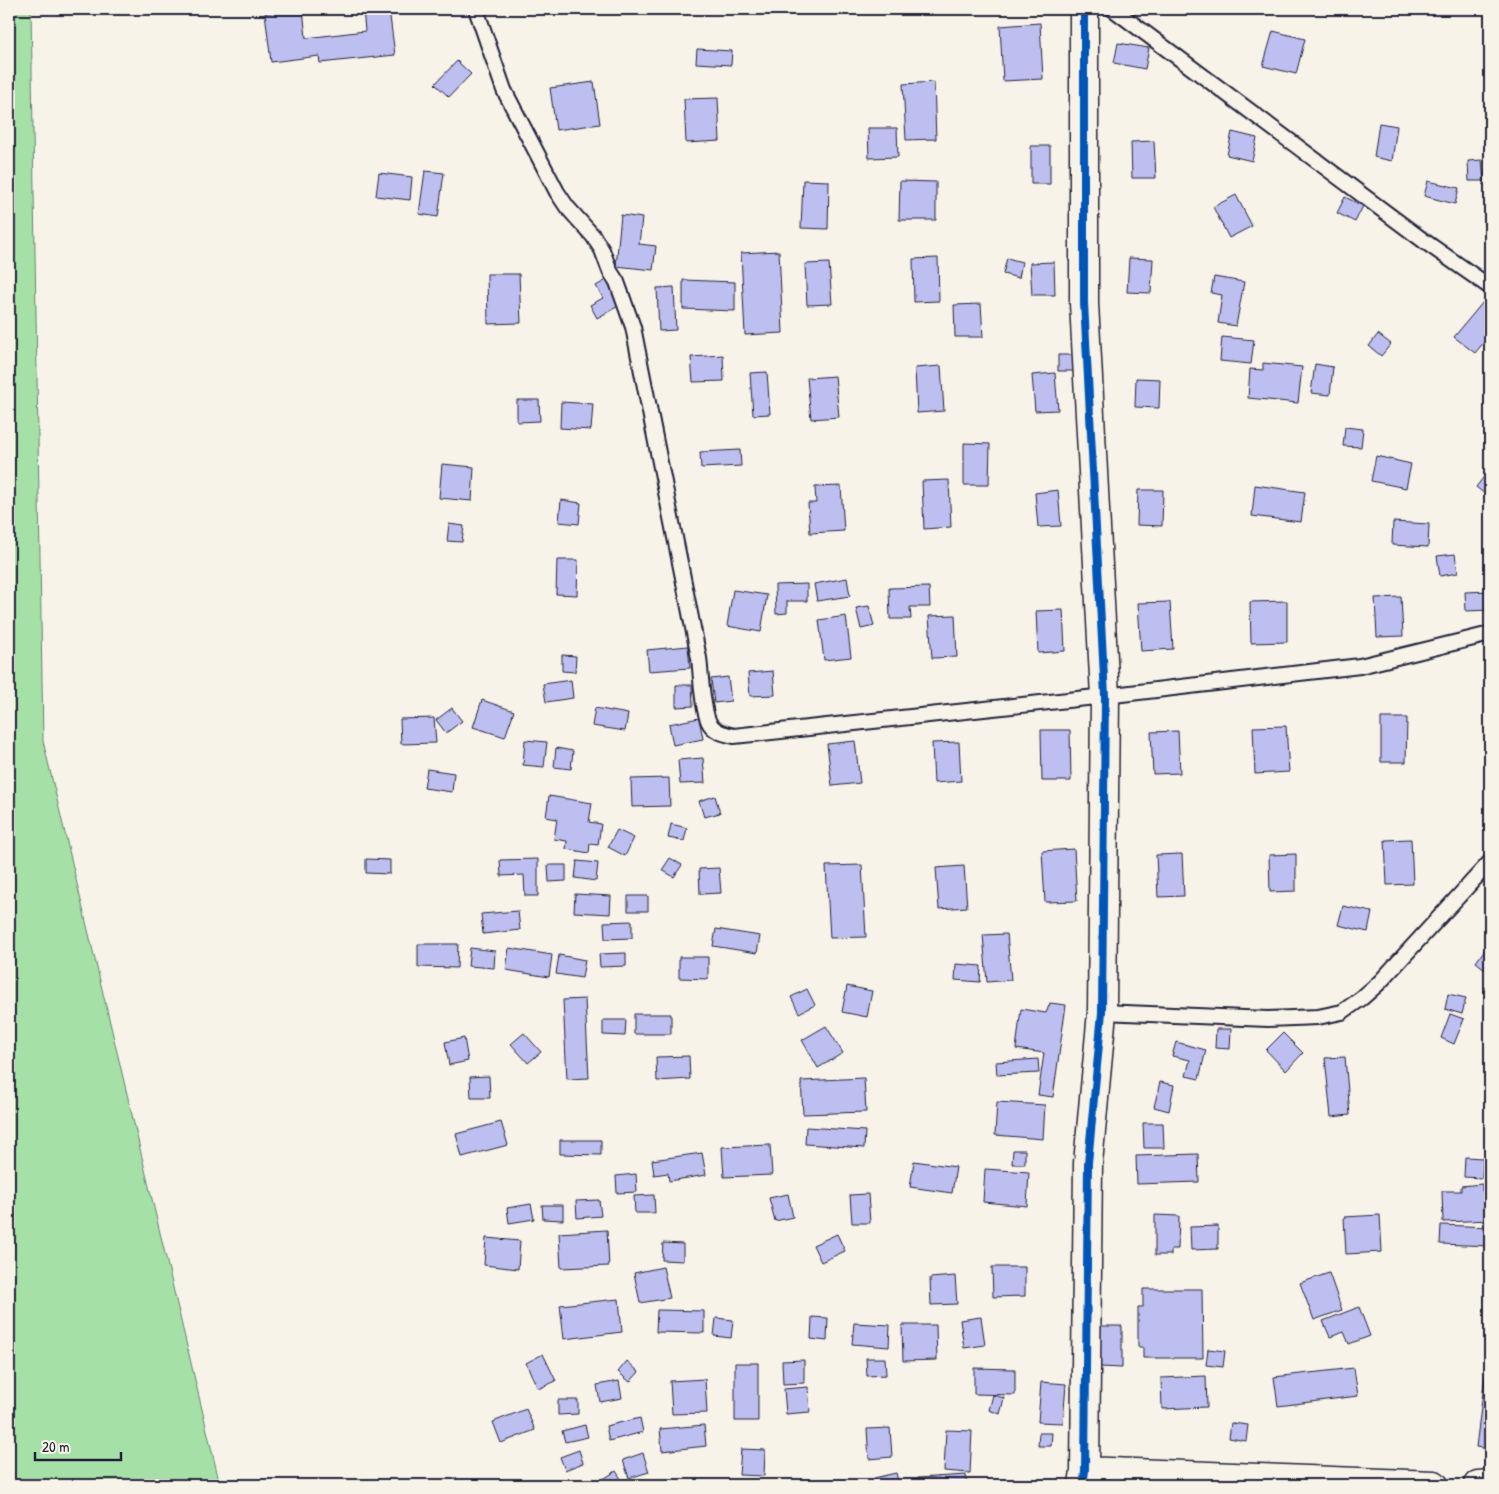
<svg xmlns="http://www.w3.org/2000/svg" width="1499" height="1494" font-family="'Patrick Hand',sans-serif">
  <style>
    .green { fill: #a5e1a7; stroke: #648271 }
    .building { fill: #bdbff1; stroke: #22223b }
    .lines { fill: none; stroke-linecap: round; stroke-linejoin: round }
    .lane-casing { stroke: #22223b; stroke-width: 18 }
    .street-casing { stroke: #22223b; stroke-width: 31 }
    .lane { stroke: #f7f3e8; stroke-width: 14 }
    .street { stroke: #f7f3e8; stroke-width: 28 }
    .cycleway-casing { stroke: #f7f3e8; stroke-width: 11 }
    .cycleway { stroke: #0057b8; stroke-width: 8 }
  </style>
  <rect width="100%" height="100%" fill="#f7f3e8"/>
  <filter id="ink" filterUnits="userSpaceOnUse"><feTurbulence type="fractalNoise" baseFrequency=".02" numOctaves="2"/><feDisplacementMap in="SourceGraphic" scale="10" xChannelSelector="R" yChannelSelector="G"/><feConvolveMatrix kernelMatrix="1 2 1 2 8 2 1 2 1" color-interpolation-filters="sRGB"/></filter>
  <g filter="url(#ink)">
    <path class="green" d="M9,9H31L43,741L220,1485H9Z"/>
    <path class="building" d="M303,9L306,38L365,31L363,9H389L395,55L320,63L319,56L271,62L265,13Z
      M1040,23L1043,79L1003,81L1000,26Z
      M1273,31L1305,39L1296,74L1263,66Z
      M1118,43L1149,48L1145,69L1114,63Z
      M697,49L732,51L731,65L696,63Z
      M457,61L471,74L449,97L435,84Z
      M594,82L600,124L556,130L550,88Z
      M934,82L936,139L906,140L903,84Z
      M718,98L720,141L686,143L684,99Z
      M1379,123L1397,126L1392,161L1374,157Z
      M868,128H897L898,157L869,158Z
      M1232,132L1257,138L1252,161L1227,155Z
      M1154,141L1156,178H1132L1131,142Z
      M1031,146H1050V184H1031Z
      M1482,160L1484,181H1469L1468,161Z
      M425,171L444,173L438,217L419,214Z
      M379,173L412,177L410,200L376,196Z
      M803,180L829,181L828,229L801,228Z
      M900,181L936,182V220H899Z
      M1428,181L1459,188L1455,204L1424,196Z
      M1236,195L1252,226L1229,238L1213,207Z
      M1345,197L1363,206L1355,222L1337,213Z
      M621,215L642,218L639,244L656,246L653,270L616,266Z
      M779,251L783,333L745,335L741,253Z
      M938,258L939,301L914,302L913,259Z
      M1007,258L1022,262L1019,278L1003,274Z
      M1129,258L1153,259L1151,293L1127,292Z
      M1054,262L1055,295H1032L1030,263Z
      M829,263L832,304L807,305L805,264Z
      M487,274H519L521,323L488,324Z
      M1214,277L1244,282L1236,326L1218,323L1222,295L1211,293Z
      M608,279L622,304L597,318L590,305L603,298L596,286Z
      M683,280L735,282V311L683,309Z
      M674,287L676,330L659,331L657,288Z
      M1488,296L1490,299V335L1475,353L1454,337Z
      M981,304L983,337H955L954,305Z
      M1378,334L1391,344L1381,356L1369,346Z
      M1222,337L1254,340L1251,364L1220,361Z
      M723,355L724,381L693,382L691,357Z
      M1058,355H1076L1077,371H1058Z
      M1263,363L1302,367L1298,403L1248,398L1250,369L1263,370Z
      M1315,364L1333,367L1330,395L1311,393Z
      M941,366L944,411L917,413L915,368Z
      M767,372L770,414L753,415L750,373Z
      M1055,373L1058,410L1035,411L1032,375Z
      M835,376L839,417L811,419L807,378Z
      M1136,378L1160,379L1159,408L1135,407Z
      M517,400H539L540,421L517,422Z
      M561,402L593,404L591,430L560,428Z
      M1345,427L1363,429L1361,447L1343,446Z
      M964,443L990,444L989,485H964Z
      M740,450L741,466L701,468L700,452Z
      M1376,456L1411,464L1406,488L1371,481Z
      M442,464L474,467L472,501L439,498Z
      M1490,469V498L1476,487Z
      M949,480L951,527L924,529L922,481Z
      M1255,485L1305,492L1301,522L1252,516Z
      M841,486L844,531L810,533L808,503H816L815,487Z
      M1058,490L1061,526L1038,527L1035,493Z
      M1138,490H1163L1162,526L1137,525Z
      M561,500L581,503L579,524L559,522Z
      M1393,522L1429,524L1428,547L1392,545Z
      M449,524L464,526L462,542L447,541Z
      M1455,554L1458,573L1440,576L1437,556Z
      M557,560H578L577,595L556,594Z
      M847,578L850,596L817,601L814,584Z
      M807,584V601H787V613L776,614L775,585Z
      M929,587L930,607H910L911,619H890L889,588Z
      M733,590L767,595L761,632L727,626Z
      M1490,591V610L1466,611L1465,592Z
      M1401,597L1403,636L1377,637L1375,598Z
      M1287,601V642L1251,643L1250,602Z
      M1170,602L1173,649L1141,651L1138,603Z
      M869,606L874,626L861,629L856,608Z
      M1063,610L1065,651L1038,653L1036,611Z
      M955,615L957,657L932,658L929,616Z
      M846,616L851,657L824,660L819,620Z
      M688,646L690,668L649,671L647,650Z
      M562,655L576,656L575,672L562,671Z
      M773,671L775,695L750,696L748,673Z
      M728,677L731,701L714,703L711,679Z
      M571,680L573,698L546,702L543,684Z
      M676,685H692L693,706L676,707Z
      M482,700L514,711L505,737L473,727Z
      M452,708L462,721L446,733L436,720Z
      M595,708L628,714L625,731L592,726Z
      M434,718L436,743L401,744L400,719Z
      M699,718L703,739L673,745L669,724Z
      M1381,718H1407L1406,762H1381Z
      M1286,726L1289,772L1255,774L1253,727Z
      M1041,730H1070L1071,781H1042Z
      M1178,731L1180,773L1153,774L1151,732Z
      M525,740L547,742L544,767L523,765Z
      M855,741L860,783L832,786L827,744Z
      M959,742L961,781L934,783L932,743Z
      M556,748L573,751L571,769L554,767Z
      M703,758L705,783L680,784L678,760Z
      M427,769L454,773L452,792L424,788Z
      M669,778L670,806L632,807L631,779Z
      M549,796L592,803L589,822L601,824L598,845L590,844L589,853L566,849L567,841L554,839L557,819L546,817Z
      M715,796L720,813L704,817L699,801Z
      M671,824L687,828L684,841L668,838Z
      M617,830L634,838L625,856L608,847Z
      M1411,839L1413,884L1387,885L1385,840Z
      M1074,849L1077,901L1045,902L1042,851Z
      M1182,854L1184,896L1158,897L1156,855Z
      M1296,854V891L1270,892L1269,855Z
      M670,858L682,865L674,877L662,870Z
      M366,859L390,860V874L366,873Z
      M538,859V896H525L524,875L501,876L500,860Z
      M577,861L598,863L596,881L575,878Z
      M548,865H566V881L549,882Z
      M862,865L866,937L830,938L826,866Z
      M964,866L967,907L939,909L936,868Z
      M719,868L721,893L700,894L699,869Z
      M575,894L611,896L610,914L574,912Z
      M628,896H648V911H628Z
      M1343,906L1372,912L1368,932L1338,925Z
      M518,911L520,930L483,934L481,914Z
      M632,921V938L605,939L604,922Z
      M716,929L760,936L757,953L713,946Z
      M1007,934L1011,980L987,982L983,935Z
      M1490,942V973L1476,962Z
      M418,944H458L457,968L418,967Z
      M470,948L495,951L494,968L468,966Z
      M509,948L552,955L549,977L506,970Z
      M626,953V966L600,967L599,954Z
      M559,955L585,960L582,978L556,974Z
      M679,957H708V979L679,978Z
      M956,964L981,966L980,982L955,980Z
      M847,986L872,991L867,1017L842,1012Z
      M807,989L815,1005L799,1013L791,997Z
      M1448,994L1466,998L1462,1014L1445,1009Z
      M585,999L589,1078L567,1079L563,1000Z
      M1050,1003L1066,1005L1053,1097L1038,1095L1044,1053L1016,1049L1021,1009L1046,1013Z
      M634,1014H671V1034H634Z
      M1450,1014L1464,1019L1454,1044L1441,1038Z
      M603,1020H626L625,1036L603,1035Z
      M826,1026L843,1053L818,1068L802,1040Z
      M1216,1029H1231L1230,1049L1215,1048Z
      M524,1033L541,1052L528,1063L511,1044Z
      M1283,1033L1303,1053L1286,1071L1266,1050Z
      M464,1038L468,1061L449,1065L445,1042Z
      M1176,1042L1206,1050L1199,1079L1186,1076L1190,1060L1172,1056Z
      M689,1056L690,1079L657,1081L656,1057Z
      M1345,1057L1350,1115L1331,1117L1325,1058Z
      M1038,1059L1039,1073L997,1075L996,1062Z
      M489,1076L490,1098H471L470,1077Z
      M864,1078L866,1112L803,1114L801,1081Z
      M1160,1082L1174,1085L1169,1111L1154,1107Z
      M997,1102L1045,1105L1043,1139L995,1135Z
      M501,1122L508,1145L462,1157L456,1134Z
      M1143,1123H1163L1164,1148H1144Z
      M806,1127L865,1131L864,1148L805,1144Z
      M560,1140H601V1155L560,1154Z
      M770,1145L772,1175L724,1177L722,1147Z
      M1013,1150H1025V1164H1012Z
      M702,1153L706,1175L669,1181L668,1173L654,1175L652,1160Z
      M1198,1154L1199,1182L1137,1184L1136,1156Z
      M1465,1157L1483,1158L1482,1178L1464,1177Z
      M914,1161L956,1167L952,1193L910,1187Z
      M985,1169L1029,1172L1027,1206L983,1202Z
      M636,1174L637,1192L617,1193L616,1176Z
      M1482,1184V1191H1490V1220L1443,1222L1442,1191H1461V1186Z
      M788,1194L793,1217L775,1221L769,1198Z
      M868,1194L870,1223H852L850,1195Z
      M654,1195L655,1213H635L634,1196Z
      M599,1200L601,1216L577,1218L576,1201Z
      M531,1204L534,1219L509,1223L507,1208Z
      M542,1205H563V1220L543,1219Z
      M1155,1215L1179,1216L1178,1249H1171V1255H1155Z
      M1380,1215L1382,1252L1346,1254L1344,1217Z
      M1441,1225L1490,1227V1246L1440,1244Z
      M1218,1226V1249L1191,1250L1190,1227Z
      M607,1230L609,1266L561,1268L559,1233Z
      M837,1234L845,1251L821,1262L813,1245Z
      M486,1238L520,1241L518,1269L484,1265Z
      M663,1243L683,1244V1261L662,1260Z
      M663,1267L670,1298L640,1303L634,1273Z
      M992,1267H1025V1296L993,1297Z
      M1329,1273L1342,1310L1314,1320L1300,1283Z
      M955,1276L957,1304L931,1305L930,1278Z
      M1143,1289H1202L1203,1358H1143V1347H1138V1307H1143Z
      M619,1299L622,1332L564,1339L560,1305Z
      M1359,1307L1370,1336L1349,1344L1344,1332L1330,1337L1323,1321Z
      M657,1310L704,1311V1333L656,1332Z
      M812,1317L828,1318L827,1341L811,1339Z
      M981,1317L985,1345L964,1348L960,1320Z
      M716,1318L733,1320L731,1338L714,1336Z
      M854,1323L890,1325L889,1347L852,1344Z
      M902,1325H936L937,1360L903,1361Z
      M1100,1326H1122V1368L1100,1367Z
      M1490,1336V1449L1476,1447Z
      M1208,1349L1225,1351L1223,1367L1206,1365Z
      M543,1354L556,1381L538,1389L526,1363Z
      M866,1358H885L886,1375L867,1376Z
      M804,1360V1383L783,1384L782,1361Z
      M627,1361L639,1372L630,1382L618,1372Z
      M735,1363H758V1421H735Z
      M974,1368L1015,1369V1395L974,1394Z
      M1354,1368L1358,1396L1278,1406L1274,1377Z
      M1206,1376L1207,1407L1162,1409L1161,1378Z
      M705,1379L707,1413L672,1414L670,1381Z
      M619,1381L622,1398L600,1402L597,1385Z
      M1041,1382L1066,1384L1063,1423L1038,1422Z
      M808,1387L810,1412L786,1414L784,1389Z
      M993,1395L1004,1398L1000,1414L989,1410Z
      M558,1400H578V1414L558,1415Z
      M526,1409L535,1430L501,1443L493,1422Z
      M640,1418L643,1432L609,1441L606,1426Z
      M1231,1423L1248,1425L1246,1441L1229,1438Z
      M585,1425L588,1437L565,1442L562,1431Z
      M704,1425L706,1446L662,1451L660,1429Z
      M890,1428L892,1457L869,1459L867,1429Z
      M946,1430L972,1431L970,1473L944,1471Z
      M1039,1433H1052L1051,1446H1038Z
      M741,1449L765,1450L764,1476L739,1475Z
      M579,1450L583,1463L565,1470L560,1457Z
      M643,1453L649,1472L629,1478L623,1460Z
      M616,1471L625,1485H594Z
      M896,1473L899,1485H875L874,1478Z
      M966,1475L967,1485H918V1478Z"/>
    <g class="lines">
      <g class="lane-casing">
        <path id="lane" d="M476,9L504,90L557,192L567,207L593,236L602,250L610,271L617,282L633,327L699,658C701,673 702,712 710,724C715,732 725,734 734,736L1105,696L1360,666L1490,634
          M1113,9L1424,241L1490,287
          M1102,1012L1268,1019L1318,1017L1342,1012L1362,998L1380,982L1490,862"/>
      </g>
      <g class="street-casing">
        <path id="street" d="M1085,1471L1434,1485
          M1083,1485L1085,1471L1088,1163L1102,1012L1105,696L1084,303V9
          M1478,1485L1490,1484"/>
      </g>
      <use href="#lane" class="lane"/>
      <use href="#street" class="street"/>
      <g class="cycleway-casing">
        <path id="cycleway" d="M1083,1485L1085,1471L1088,1163L1102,1012L1105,696L1084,303V9"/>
      </g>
      <use href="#cycleway" class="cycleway"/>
    </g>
  </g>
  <rect width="1499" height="1494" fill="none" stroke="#f7f3e8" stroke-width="30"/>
  <rect x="15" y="15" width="1469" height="1464" fill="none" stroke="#22223b" stroke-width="2" filter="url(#ink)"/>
  <path d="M35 1452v8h86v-8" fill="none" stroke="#22223b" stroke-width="2.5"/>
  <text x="42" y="1452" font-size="15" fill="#22223b" stroke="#f7f3e8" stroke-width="4" paint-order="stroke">20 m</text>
</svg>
